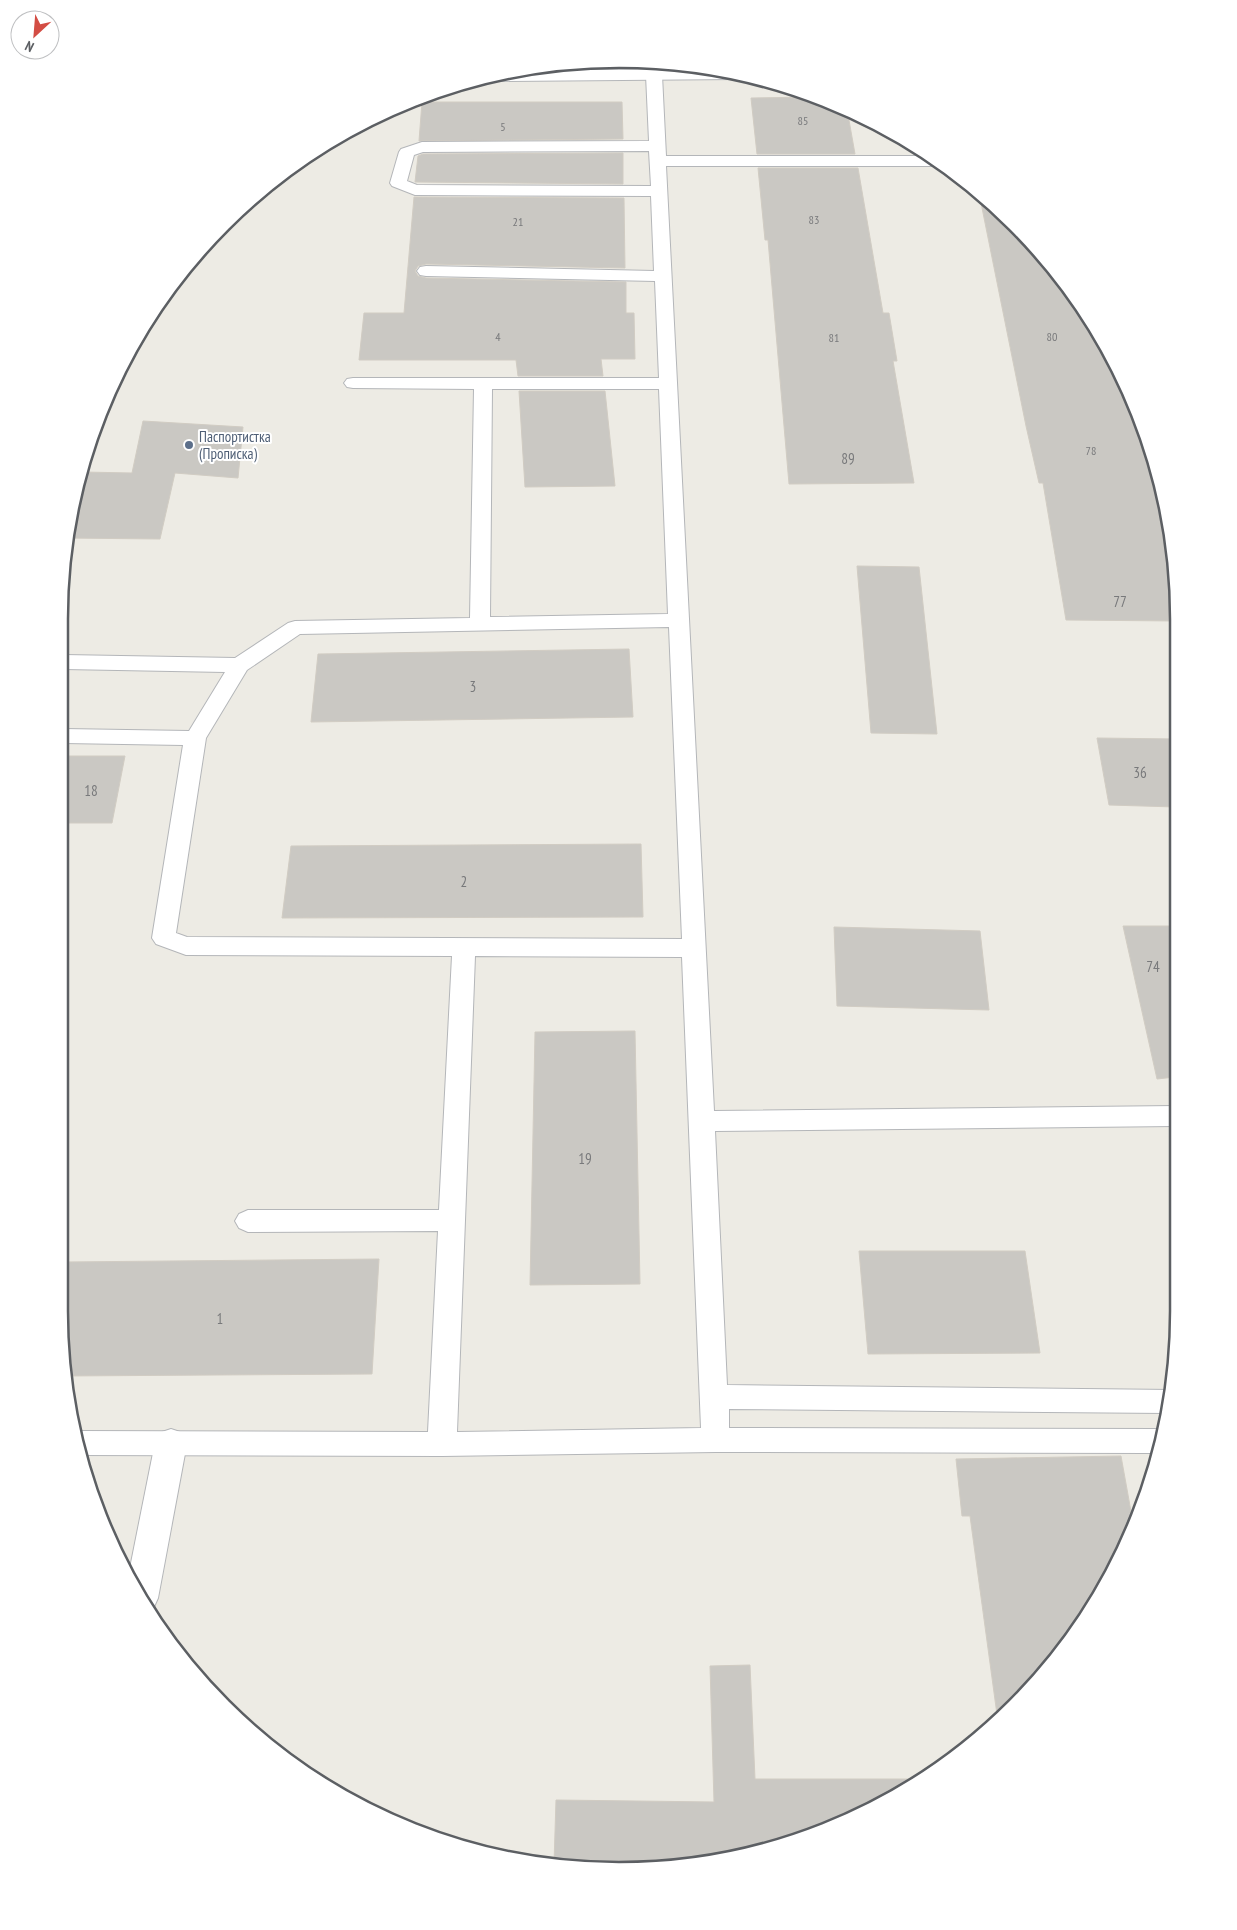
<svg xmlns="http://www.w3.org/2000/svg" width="1237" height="1930" font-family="'PT Sans Narrow',sans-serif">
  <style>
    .building { fill: #cac8c3; stroke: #d1ccc3 }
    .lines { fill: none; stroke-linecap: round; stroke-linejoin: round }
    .service-casing { stroke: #b4b6b9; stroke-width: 2 }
    .minor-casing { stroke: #b4b6b9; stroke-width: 2 }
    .tertiary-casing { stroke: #b4b6b9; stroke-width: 2 }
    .service { fill: #fff; fill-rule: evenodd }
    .minor { fill: #fff; fill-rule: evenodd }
    .tertiary { fill: #fff; fill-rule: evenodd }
    .service-dot { fill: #5c6f8a; stroke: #fff; stroke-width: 2 }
    .labels { text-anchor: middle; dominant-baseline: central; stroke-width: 4; stroke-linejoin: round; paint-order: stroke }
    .far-number-label { font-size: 12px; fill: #78797b }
    .far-service-label { font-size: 15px; fill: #4e5e75; stroke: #fff; text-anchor: start }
    .number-label { font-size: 15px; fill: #78797b }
    .rim { fill: none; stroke: #5c5f63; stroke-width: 2.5 }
  </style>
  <rect width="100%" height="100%" fill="#edebe4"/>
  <path class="building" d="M815,97L847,109L855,154H757L751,98Z
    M422,102H622L623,139L419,141Z
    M623,153V184L415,182L418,156L423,154Z
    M758,168H858L883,313H889L897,361H893L914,483L789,484L768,240H765Z
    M979,193L1040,250L1120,371L1160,478L1177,582V621L1066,620L1043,483H1039L1026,426Z
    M414,197L624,198L625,268L426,264L418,266L415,271L418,276L426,278L626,282V313H634L635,359H601L603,376H518L516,360H359L364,313H404Z
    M519,391H605L615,486L525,487Z
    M143,421L243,427L238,478L175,473L160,539L66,538L83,472L132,473Z
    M857,566L919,567L937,734L871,733Z
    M629,649L633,717L311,722L318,654Z
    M1097,738L1176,739V807L1109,805Z
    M64,756H125L112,823H64Z
    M641,844L643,917L282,918L291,846Z
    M1123,926H1176L1175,1077L1157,1079Z
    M834,927L980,931L989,1010L837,1006Z
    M635,1031L640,1284L530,1285L535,1032Z
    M859,1251H1025L1040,1353L868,1354Z
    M379,1259L372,1374L64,1376V1262Z
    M1121,1456L1134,1528L1062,1652L998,1722L970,1516H962L956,1459Z
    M750,1665L755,1779H925L866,1814L764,1852L691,1866L582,1870L554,1864L556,1800L714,1802L710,1666Z"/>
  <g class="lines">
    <g class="service-casing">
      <path id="service" d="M654,70L659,72L662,75L666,156H930L943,164L937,166H666L714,1111L1175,1106V1126L715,1131L727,1385L1172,1390L1166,1413L729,1409V1428L1158,1429L1161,1430L1155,1453L716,1452L442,1456L80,1455L74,1432L77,1431L428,1432L438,1231L248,1232L239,1228L235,1221L239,1214L248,1210H439L452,956L186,955L156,944L152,938L183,745L64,743V729L189,731L225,672L64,669V655L235,658L288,623L295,621L470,618L474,389L353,388L347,387L344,383L347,379L353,378H659L655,281L426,276L420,275L417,271L420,267L426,266L654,271L651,196L415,195L392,186L390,183L399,152L401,149L422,142L649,141L646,75L649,72ZM649,151L651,186L417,185L407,181L414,155L423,152ZM492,389H659L668,614L490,617ZM669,627L682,939L187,937L176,933L206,738L247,670L300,634ZM475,956L682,957L701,1428L457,1432Z"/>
    </g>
    <g class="minor-casing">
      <path id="minor" d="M171,1429L183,1433L187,1443L158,1598L153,1609L148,1611L129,1573L155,1443L159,1433Z"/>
    </g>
    <g class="tertiary-casing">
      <path id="tertiary" d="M709,69L746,75L744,78L738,79L493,81L485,78L516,70Z"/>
    </g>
    <use href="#service" class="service"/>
    <use href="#minor" class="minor"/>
    <use href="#tertiary" class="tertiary"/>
  </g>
  <circle class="service-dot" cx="189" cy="445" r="5"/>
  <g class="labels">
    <g class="far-number-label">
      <text x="803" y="120">85</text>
      <text x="503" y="126">5</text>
      <text x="814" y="219">83</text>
      <text x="518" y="221">21</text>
      <text x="498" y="336">4</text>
      <text x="1052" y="336">80</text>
      <text x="834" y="337">81</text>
      <text x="1091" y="450">78</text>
    </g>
    <g class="far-service-label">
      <text x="199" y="436">Паспортистка<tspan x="199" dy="17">(Прописка)</tspan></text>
    </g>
    <g class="number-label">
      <text x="848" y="458">89</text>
      <text x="1120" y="601">77</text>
      <text x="473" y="686">3</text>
      <text x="1140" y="772">36</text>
      <text x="91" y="790">18</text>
      <text x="464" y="881">2</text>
      <text x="1153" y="966">74</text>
      <text x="585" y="1158">19</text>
      <text x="220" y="1318">1</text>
    </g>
  </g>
  <path d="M0 0H1237V1930H0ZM619 68H619A551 551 0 0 1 1170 619V1311A551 551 0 0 1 619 1862H619A551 551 0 0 1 68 1311V619A551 551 0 0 1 619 68Z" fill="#fff" fill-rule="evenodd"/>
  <path class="rim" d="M619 68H619A551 551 0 0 1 1170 619V1311A551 551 0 0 1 619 1862H619A551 551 0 0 1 68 1311V619A551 551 0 0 1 619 68Z"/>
  <g transform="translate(35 35) rotate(206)"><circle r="24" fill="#ffffff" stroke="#bebfc1"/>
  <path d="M0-4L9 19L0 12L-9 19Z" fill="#d34d44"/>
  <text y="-8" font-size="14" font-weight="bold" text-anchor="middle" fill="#5c5f63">N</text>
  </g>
</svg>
